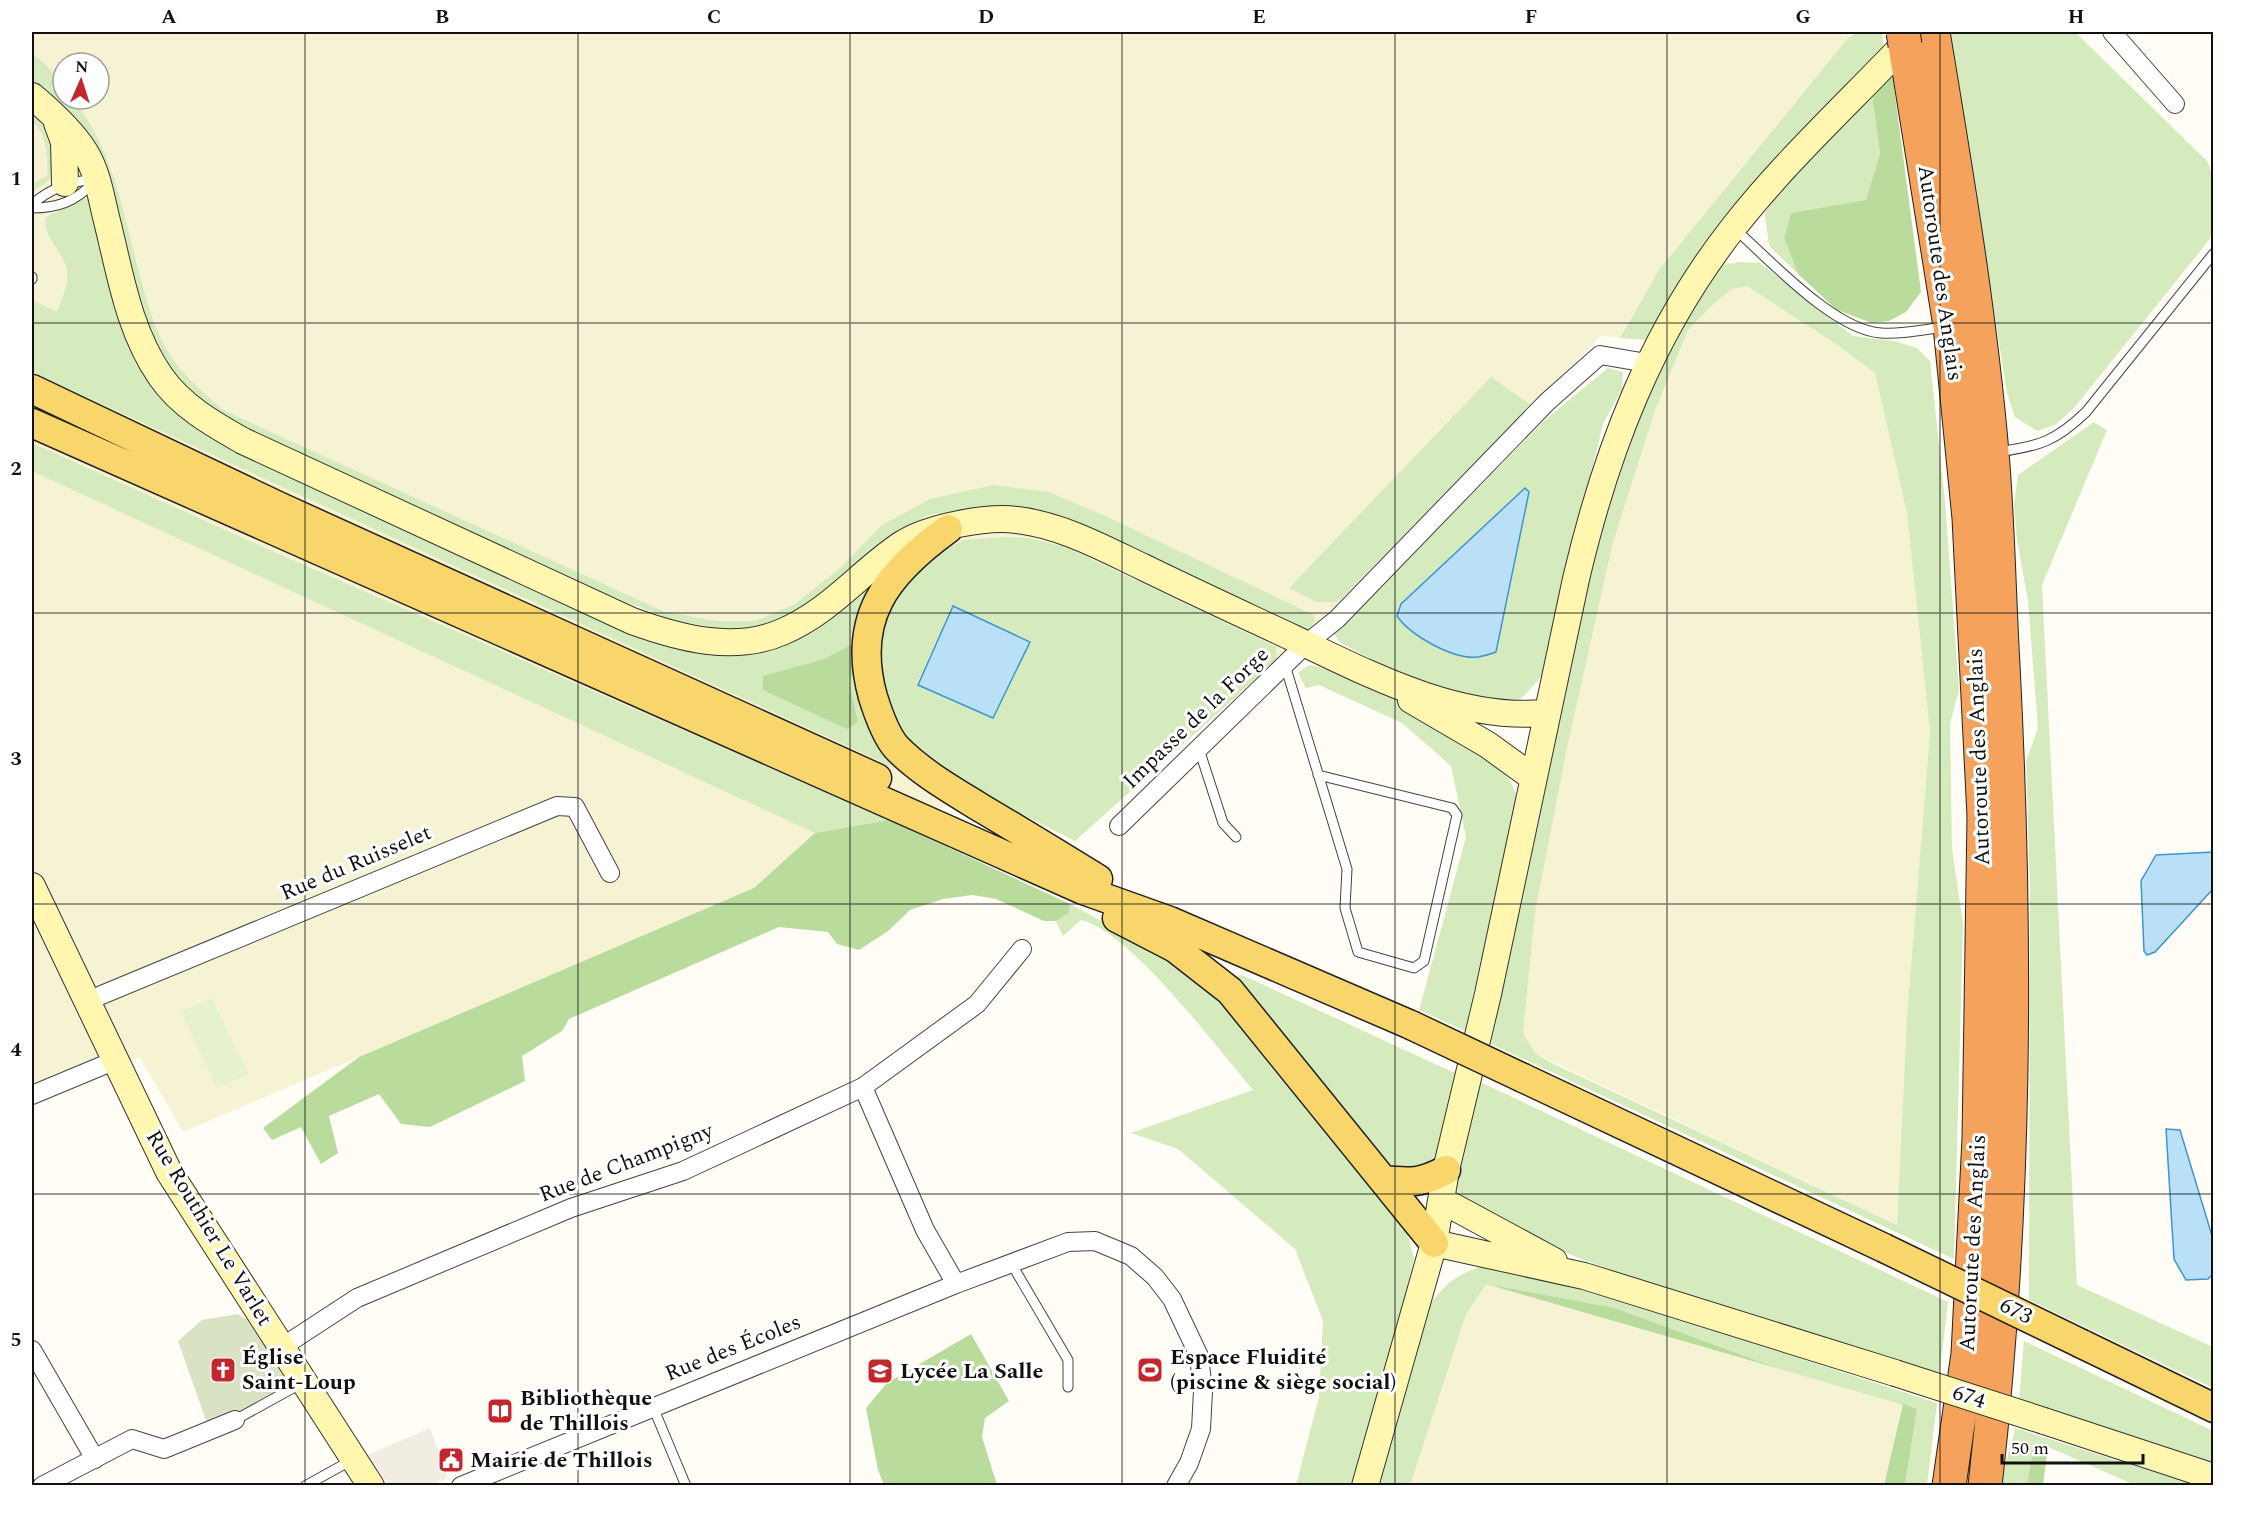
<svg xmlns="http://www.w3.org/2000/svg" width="2245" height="1517" font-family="Spectral,serif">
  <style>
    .farmland { fill: #f6f3d4; fill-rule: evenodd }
    .green { fill: #d5ebbd; fill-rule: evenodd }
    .forest { fill: #b9dc9c }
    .cemetery { fill: #d9e3c4 }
    .pitch { fill: #e6f2cf }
    .plaza { fill: #f1ede2 }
    .water { fill: #b9e0f7; stroke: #3f96cf; stroke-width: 1.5 }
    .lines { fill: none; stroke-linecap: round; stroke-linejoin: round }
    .lane-casing { stroke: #444; stroke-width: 11 }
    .street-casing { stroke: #444; stroke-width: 20 }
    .secondary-casing { stroke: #333; stroke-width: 28 }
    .primary-casing { stroke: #222; stroke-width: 31 }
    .highway-casing { stroke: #222; stroke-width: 35 }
    .lane { stroke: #fff; stroke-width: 9 }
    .street { stroke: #fff; stroke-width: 18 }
    .secondary { stroke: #fff6b0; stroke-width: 26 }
    .primary { stroke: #f9d66b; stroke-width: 28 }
    .highway { stroke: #f5a25d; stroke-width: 33 }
    .secondary-bridge-casing { stroke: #333; stroke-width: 28; stroke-linecap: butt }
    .primary-bridge-casing { stroke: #222; stroke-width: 31; stroke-linecap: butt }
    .highway-bridge-casing { stroke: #222; stroke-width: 35; stroke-linecap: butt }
    .secondary-bridge { stroke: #fff6b0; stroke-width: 26 }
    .primary-bridge { stroke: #f9d66b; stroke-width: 28 }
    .highway-bridge { stroke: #f5a25d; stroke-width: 33 }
    .grid { fill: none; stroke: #111; stroke-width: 1.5; stroke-opacity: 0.55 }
    .labels { text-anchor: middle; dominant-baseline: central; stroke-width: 6; stroke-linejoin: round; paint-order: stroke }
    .street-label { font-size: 22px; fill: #111; stroke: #fff }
    .poi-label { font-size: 22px; font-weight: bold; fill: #111; stroke: #fff; text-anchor: start }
    .neatline { fill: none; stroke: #111; stroke-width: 2 }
    .grid-label { font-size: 20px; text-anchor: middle; font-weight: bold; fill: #111 }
  </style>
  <rect width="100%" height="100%" fill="#fffdf5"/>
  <path class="farmland" d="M32,32H1848L1849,37L1695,237L1875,373L1907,513L1930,732L1907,1016L1897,1225L1536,1054L1523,1034L1535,912L1561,740L1644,423L1674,342L1601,336L1316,625L1075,841L977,793L183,1132L140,1057L32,1100ZM63,63H99V99H63Z
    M1458,1275L1903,1404L1884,1485L1393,1486Z"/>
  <path class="green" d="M1858,32H1882L1884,49L1735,209L1645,340L1620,338L1659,270L1849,37Z
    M1950,32H2075L2206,160C2217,175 2218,223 2209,240L2074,408L2055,425L2037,431L2015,417L2007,393Z
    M32,53C47,66 63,78 63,99H73C113,149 123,212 139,272C146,298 153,326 167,350C181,374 202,391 223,410L665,612L716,621H755L795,604L840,568L882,525L930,499L993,485L1049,492L1105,516L1314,615L1315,621L1309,631L1298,629L1048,512L1001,505L927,515L878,546L799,615L740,632L673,620L526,562L211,416L153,352L128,276L45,91L32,81Z
    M1872,95L1880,154L1866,201L1791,213L1784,238L1798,274L1769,246L1765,213L1778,193Z
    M32,110C49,129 58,145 57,171L46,183L32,192V184L48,175C47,158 48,132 32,122Z
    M91,196L168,397L710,650L857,595L873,583L858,641L824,659L763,676L858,722L849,681L854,669L882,745L899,770L32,372V300L57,312C62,299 69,284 67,270C63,250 42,238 46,217Z
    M1739,262L1760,263L1853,336L1895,341L1917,348L1930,361L1945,501L1959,690L1950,724L1952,848L1963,924L1954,1259L1491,1044L1596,544L1653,378L1684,316L1720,266ZM1747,286L1836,344L1875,373L1907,513L1930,732L1907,1016L1897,1225L1554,1064L1536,1054L1523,1034L1535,912L1568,743L1613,542L1655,410L1688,330L1711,306L1732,289Z
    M1608,368L1623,372L1622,389L1603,424L1543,674C1536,682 1526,696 1517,701C1478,721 1378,661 1340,643L1334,633L1545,420Z
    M1491,377L1532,406L1338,602H1317L1289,588Z
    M2094,422L2107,430L2042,585L2077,1285L2213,1347V1388L2029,1300L2030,887L2026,761L2038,728L2028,601L2017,540L2014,505L2018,475Z
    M32,443L281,555L889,820L815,833L32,471Z
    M1005,537L1028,538L1066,547L1276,647L1277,660L1075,841L931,767L897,726L878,680L880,626L908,576L935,555L963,540Z
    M1309,665C1349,669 1475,741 1504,772C1510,778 1513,788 1517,796L1465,1031L1419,1010L1466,837L1451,766L1402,723L1319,685L1306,688L1298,673Z
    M1070,904L1170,958L1235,1013L1406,1229L1414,1258L1395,1339L1352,1485H1296L1319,1397L1323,1321L1295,1249L1178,1149L1131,1133L1253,1090C1218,1049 1129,930 1081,920L1063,936L1056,921L1069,913Z
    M1242,975L1459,1075L1438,1155L1425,1172L1392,1171L1246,997L1236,976Z
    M1480,1082L1948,1302L1939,1378C1862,1353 1784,1327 1706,1302C1622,1274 1530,1247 1458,1194L1457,1178Z
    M1484,1265L1620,1300L1937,1403L1927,1485H1905L1917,1409L1780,1369L1615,1308L1486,1284L1466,1314L1410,1485L1375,1486L1429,1306C1446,1282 1456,1276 1484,1265Z
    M2024,1341L2213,1431V1462L2019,1401Z
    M2015,1428L2195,1485H2135L2048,1447L2035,1445L2027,1485L2001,1486C2003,1465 2011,1449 2015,1428Z"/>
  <path class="forest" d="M1892,72L1921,292L1906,312L1889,321L1872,323L1837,310L1798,274L1784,238L1791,213L1866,200L1880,154L1872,95Z
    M858,641L854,669L849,681L858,722L847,729L763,690V676L824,659Z
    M889,820L1070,904L1069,913L1056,921H1044L996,899L973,895L943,899L910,910L888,931L859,950L837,944L828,932L779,927L569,1019L562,1031L522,1056L525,1081L430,1127L401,1124L379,1094L329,1116L338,1153L321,1164L301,1127L272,1140L263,1128L359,1057L754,888L815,833Z
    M1486,1284L1615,1308L1780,1369Z
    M971,1334L1009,1401L985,1418L982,1437L997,1485H884L878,1470L866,1408L887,1383Z
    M1903,1404L1917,1409L1905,1485H1884Z
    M2034,1444L2048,1447L2043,1485H2027Z"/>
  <path class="cemetery" d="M238,1314L260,1329L294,1384L209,1429L178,1341L202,1320Z"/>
  <path class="pitch" d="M212,998L248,1074L217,1088L181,1012Z"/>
  <path class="plaza" d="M430,1428L448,1478L431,1485H389L367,1455Z"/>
  <path class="water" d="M1525,488L1529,492L1496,652C1491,654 1484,656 1478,657C1453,660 1410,635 1397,616L1401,604Z
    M953,606L1030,642L993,718L918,685Z
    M2213,852V889L2155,952L2147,955L2144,951L2141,881L2156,855Z
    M2166,1129L2180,1130L2213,1239V1274L2208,1279L2186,1280L2174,1259Z"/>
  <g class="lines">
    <g class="lane-casing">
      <path id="lane" d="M32,204C52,188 68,182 94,179
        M32,208C57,208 75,202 93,183
        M1735,229C1770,260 1834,330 1881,333C1902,335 1925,329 1946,327
        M32,277V279
        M1998,452C2039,446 2055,442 2086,412L2214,253
        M1285,665L1347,869L1345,908L1358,952L1414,968L1424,961L1457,815L1452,808L1318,775
        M1199,749L1223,823L1236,837
        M1011,1263L1068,1360V1387
        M653,1407L686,1486
        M235,1420L302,1383
        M305,1486L352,1460"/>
    </g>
    <g class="street-casing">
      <path id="street" d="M2112,32L2175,104
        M1119,826L1306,644L1337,619L1547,402L1600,355L1647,363
        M87,1001L557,806L575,807L610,873
        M863,1087L925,1230L956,1284
        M32,1095L104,1065L114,1058
        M282,1347L357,1298L571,1208L683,1171L863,1087L977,1004L1022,949
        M32,1350L95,1459
        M42,1486L132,1439L164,1449L235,1420
        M461,1486L956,1284L1068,1242L1095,1241L1131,1256L1155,1277L1172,1299L1199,1356L1203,1391L1201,1429L1189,1463L1176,1486"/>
    </g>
    <g class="secondary-casing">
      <path id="secondary" d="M32,96C51,112 72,131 85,152C97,171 101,196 106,217C120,272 128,330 161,377C181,406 213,424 243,441L632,621C679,638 734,653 782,632C831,611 860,572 902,544C928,527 987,516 1017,520C1061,525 1103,548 1143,567C1192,591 1242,614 1291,637C1369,674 1457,721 1545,713
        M57,123L64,142L65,183
        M1411,700L1488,745L1532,777
        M32,886L169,1172L371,1486
        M1443,1201L1554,1261
        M1434,1243L1584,1276L1895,1373
        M2044,1421L2214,1477
        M1365,1486L1434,1243L1446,1170L1488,994L1576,579C1606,451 1651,333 1733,228C1787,159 1853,99 1913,35"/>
    </g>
    <g class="primary-casing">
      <path id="primary" d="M32,389L278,506L877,778
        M32,423L1083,890L1170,921L1411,1025
        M948,529C886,574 851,618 873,697C878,713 885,734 896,747C920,772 952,790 981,808C1020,831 1059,855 1098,879
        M1117,918L1175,948L1230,991L1434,1243
        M1523,1078L1884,1248
        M1383,1180C1411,1183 1422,1183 1446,1170
        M2082,1344L2214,1408"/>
    </g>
    <g class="highway-casing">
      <path id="highway" d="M1933,32C1956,171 1980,312 1992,453C1998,523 1999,595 2003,665C2017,939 2016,1213 1985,1486
        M1905,45L1950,326L1969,518L1984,816L1979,1139L1968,1354L1949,1486"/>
    </g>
    <use href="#lane" class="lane"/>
    <use href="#street" class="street"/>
    <use href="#secondary" class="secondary"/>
    <use href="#primary" class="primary"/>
    <use href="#highway" class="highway"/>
    <g class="secondary-bridge-casing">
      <path id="secondary-bridge" d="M1895,1373L2044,1421"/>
    </g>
    <g class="primary-bridge-casing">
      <path id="primary-bridge" d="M1411,1025L1523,1078
        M1884,1248L2082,1344"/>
    </g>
    <g class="highway-bridge-casing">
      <path id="highway-bridge" d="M1903,32L1905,45"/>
    </g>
    <use href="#secondary-bridge" class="secondary-bridge"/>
    <use href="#primary-bridge" class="primary-bridge"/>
    <use href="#highway-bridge" class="highway-bridge"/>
  </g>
  <path class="grid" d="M305,32V1486M578,32V1486M850,32V1486M1122,32V1486M1395,32V1486M1667,32V1486M1940,32V1486M32,323H2214M32,613H2214M32,904H2214M32,1194H2214"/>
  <defs>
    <g id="church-square" transform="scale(1.35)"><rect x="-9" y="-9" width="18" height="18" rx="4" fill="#c4262e" stroke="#fff"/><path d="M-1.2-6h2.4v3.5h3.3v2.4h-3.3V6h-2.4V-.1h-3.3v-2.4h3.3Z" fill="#fff"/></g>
    <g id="stadium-square" transform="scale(1.35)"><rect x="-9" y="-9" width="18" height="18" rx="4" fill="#c4262e" stroke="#fff"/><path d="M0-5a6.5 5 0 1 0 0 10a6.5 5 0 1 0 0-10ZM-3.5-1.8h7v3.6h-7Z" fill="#fff"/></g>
    <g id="school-square" transform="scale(1.35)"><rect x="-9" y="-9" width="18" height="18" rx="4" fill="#c4262e" stroke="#fff"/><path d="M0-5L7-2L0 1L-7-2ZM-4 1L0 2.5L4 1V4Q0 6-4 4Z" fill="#fff"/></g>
    <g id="library-square" transform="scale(1.35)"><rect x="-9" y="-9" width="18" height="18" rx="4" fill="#c4262e" stroke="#fff"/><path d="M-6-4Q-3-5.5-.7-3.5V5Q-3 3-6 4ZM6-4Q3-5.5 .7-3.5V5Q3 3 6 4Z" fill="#fff"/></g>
    <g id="civic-square" transform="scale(1.35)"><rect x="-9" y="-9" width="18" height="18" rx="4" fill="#c4262e" stroke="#fff"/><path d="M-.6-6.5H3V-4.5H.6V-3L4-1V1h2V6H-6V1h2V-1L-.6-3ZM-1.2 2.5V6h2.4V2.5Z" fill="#fff"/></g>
  </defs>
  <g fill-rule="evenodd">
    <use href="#church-square" x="223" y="1370"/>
    <use href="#stadium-square" x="1150" y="1370"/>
    <use href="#school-square" x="880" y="1371"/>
    <use href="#library-square" x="500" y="1411"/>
    <use href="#civic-square" x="451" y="1460"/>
  </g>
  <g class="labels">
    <g class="street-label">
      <text transform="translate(1940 273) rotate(82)">Autoroute des Anglais</text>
      <text transform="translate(1196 718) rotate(-44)">Impasse de la Forge</text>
      <text transform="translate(1979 757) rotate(-92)">Autoroute des Anglais</text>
      <text transform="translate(356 863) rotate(-23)">Rue du Ruisselet</text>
      <text transform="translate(626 1163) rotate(-21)">Rue de Champigny</text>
      <text transform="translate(209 1228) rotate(59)">Rue Routhier Le Varlet</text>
      <text transform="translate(1973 1243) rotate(-87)">Autoroute des Anglais</text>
      <text transform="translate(2016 1311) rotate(26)">673</text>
      <text transform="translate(733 1348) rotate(-22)">Rue des Écoles</text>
      <text transform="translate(1969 1397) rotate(18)">674</text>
    </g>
    <g class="poi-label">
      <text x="242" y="1357">Église<tspan x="242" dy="25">Saint-Loup</tspan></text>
      <text x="1170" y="1357">Espace Fluidité<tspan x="1170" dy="25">(piscine &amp; siège social)</tspan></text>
      <text x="900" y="1371">Lycée La Salle</text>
      <text x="520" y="1398">Bibliothèque<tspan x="520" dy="25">de Thillois</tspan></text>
      <text x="470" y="1460">Mairie de Thillois</text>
    </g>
  </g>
  <rect width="2245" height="1517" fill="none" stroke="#ffffff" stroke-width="66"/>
  <g transform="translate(81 81) rotate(3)"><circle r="28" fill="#ffffff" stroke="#a0a0a0" stroke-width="1.5"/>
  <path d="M0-4.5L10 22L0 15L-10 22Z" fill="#c4262e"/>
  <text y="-9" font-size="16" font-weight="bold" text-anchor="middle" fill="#111111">N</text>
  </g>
  <path d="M2002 1454v9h141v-9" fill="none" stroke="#111111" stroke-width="3"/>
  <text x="2011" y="1454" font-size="18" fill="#111111" stroke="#ffffff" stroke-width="4.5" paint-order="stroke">50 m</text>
  <rect x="33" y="33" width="2179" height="1451" class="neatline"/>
  <g class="grid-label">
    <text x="169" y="23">A</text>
    <text x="442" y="23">B</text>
    <text x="714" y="23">C</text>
    <text x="986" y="23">D</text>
    <text x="1259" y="23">E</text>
    <text x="1531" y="23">F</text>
    <text x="1803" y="23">G</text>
    <text x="2076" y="23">H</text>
    <text x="16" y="185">1</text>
    <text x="16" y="475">2</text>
    <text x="16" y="765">3</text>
    <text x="16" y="1056">4</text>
    <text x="16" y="1346">5</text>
  </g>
</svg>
